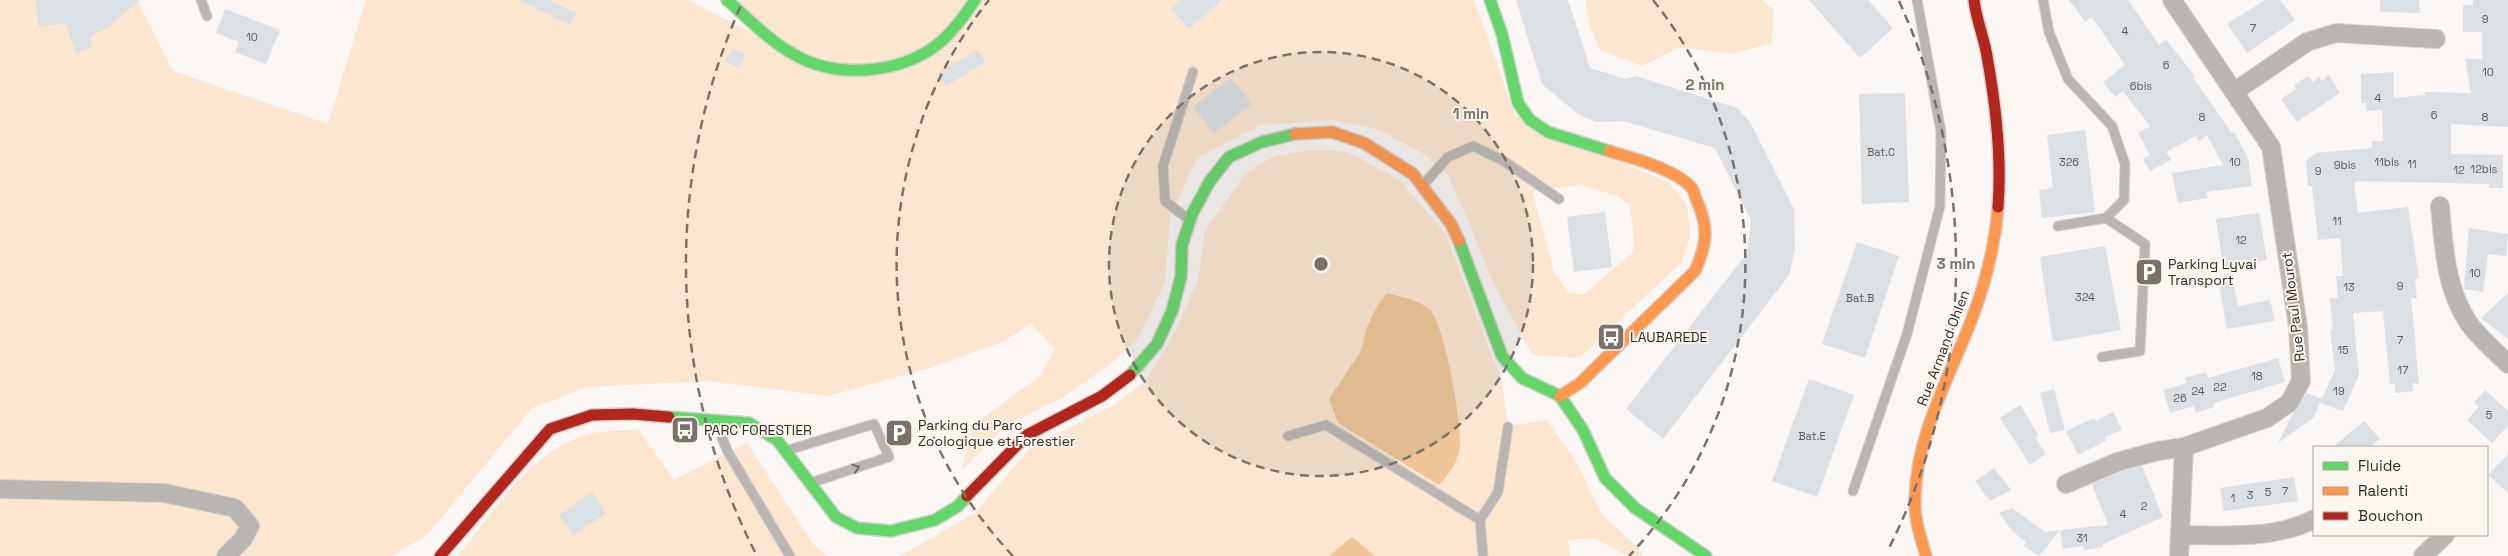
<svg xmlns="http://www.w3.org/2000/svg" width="2508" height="556" font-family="'Space Grotesk',sans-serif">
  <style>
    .green { fill: #fce6d0; fill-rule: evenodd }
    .water { fill: #f0c496 }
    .building { fill: #dae0e3 }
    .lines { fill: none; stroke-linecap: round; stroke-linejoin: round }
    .lane-casing { stroke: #d5d1ce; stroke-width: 11 }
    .street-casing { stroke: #d5d1ce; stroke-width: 20 }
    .fast-casing { stroke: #d5d1ce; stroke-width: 14 }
    .slow-casing { stroke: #d5d1ce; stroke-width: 14 }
    .jam-casing { stroke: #d5d1ce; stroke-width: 14 }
    .lane { stroke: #b9b5b2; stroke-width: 9 }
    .street { stroke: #b9b5b2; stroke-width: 18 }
    .fast { stroke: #63d668; stroke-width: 11 }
    .slow { stroke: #ff974d; stroke-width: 11 }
    .jam { stroke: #b3261e; stroke-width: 11 }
    .oneway { stroke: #706861 }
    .ring { fill: none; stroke: #79716a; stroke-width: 2.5; stroke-dasharray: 9 6 }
    .labels { text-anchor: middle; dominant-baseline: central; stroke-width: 4; stroke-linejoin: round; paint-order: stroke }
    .number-label { font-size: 11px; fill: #5f5952 }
    .poi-label { font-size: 14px; fill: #34291f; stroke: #fcf6f1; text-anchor: start }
    .street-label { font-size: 14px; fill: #34291f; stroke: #fcf6f1 }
    .centre { fill: #79716a; stroke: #fcf6f1; stroke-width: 2.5 }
    .ring-label { font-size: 15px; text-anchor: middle; font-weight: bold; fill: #79716a; stroke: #fcf6f1; stroke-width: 4; stroke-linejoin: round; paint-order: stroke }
  </style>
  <rect width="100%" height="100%" fill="#f9f6f4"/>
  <path class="green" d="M0,0H137L173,71L328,124L366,0H688L762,38L727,0H1474L1515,115L1669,183L1687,205L1690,237L1682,262L1579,358L1532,355L1490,276L1470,225L1448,175L1421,152L1379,130L1334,120L1261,125L1197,158L1170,216L1165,282L1138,338L1113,362L1062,398L1008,424L962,470L971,432L980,420L1040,376L1055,349L1031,323L1005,341L933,367L828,396L707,381L587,387L532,408L427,535L392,556H0ZM1581,185L1617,196L1629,204L1633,229V252L1583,295L1568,292L1554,272L1532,191Z
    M1585,0H1762L1773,9L1772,43L1730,54L1681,47L1642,66L1600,50L1590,26Z
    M1310,150L1344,151L1399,179L1446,235L1502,382L1508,426L1546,420L1551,427H1554L1555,432L1576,461L1601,513L1642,552V556H1627L1595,538L1568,540L1570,556H900L975,513L1030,448L1115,404L1146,381L1175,332L1198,281L1205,231L1246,173L1274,156Z
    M638,429L674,480L747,443L813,544L827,556H458C495,511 527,454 585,435C601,430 621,431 638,429Z"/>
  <path class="water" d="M1387,293C1401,297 1419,300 1430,310C1444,323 1465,433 1459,452C1456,466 1448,474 1439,485L1338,423L1329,399L1361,351L1367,327L1378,304Z
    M1352,537L1375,556H1329Z"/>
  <path class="building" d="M35,0H140L111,25L89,38L92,47L76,53L65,23L39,27Z
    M519,0H549L576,13L570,25Z
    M1180,0H1222L1189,29L1171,8Z
    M1516,0H1568L1590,68L1625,79L1636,76L1737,108L1750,122L1794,209L1795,250L1789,275L1663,439L1626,409L1747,253L1751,220L1715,148L1623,121L1596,122L1578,114L1542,84Z
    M1809,0H1868L1893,28L1860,58Z
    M2069,0H2128L2159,45L2166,40L2195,76L2193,78L2232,133L2234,132L2248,158L2252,186L2206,192L2207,198L2178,203L2172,173L2223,165L2207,135L2199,141L2196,136L2166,152L2171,160L2150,171L2143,159L2150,155L2138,133L2150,126L2123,91L2115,97L2103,82L2125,65L2092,17L2085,22Z
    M2265,0H2280L2295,20L2247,53L2227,24Z
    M2380,0H2419L2420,13L2380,12Z
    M2473,0H2508V127L2451,124V154L2503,155V188H2489V184L2357,181L2354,183L2358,213L2408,207L2419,278L2415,279L2417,298H2411L2419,384L2412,383L2413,391L2395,393V384H2390L2383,311L2353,313L2359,375L2343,411L2320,403L2314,417L2278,443L2293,413L2307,393L2322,399L2335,370L2330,330H2333L2330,298H2338L2336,276H2343L2340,238L2318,240L2312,186H2308L2306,161L2316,153L2372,148V141H2383L2382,110L2366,111V103H2361V74L2394,72V98L2425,95V92L2471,93L2465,59H2482V32H2463V5H2473Z
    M225,9L280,30L266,64L235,52L239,42L216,33Z
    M733,48L746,55L738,68L725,61Z
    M977,50L985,62L946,86L938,73Z
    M2329,75L2340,93L2297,122L2281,99L2296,89L2294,85L2308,76L2313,82L2319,77L2322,81Z
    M1231,78L1252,104L1214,133L1193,107Z
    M1905,93L1909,202L1862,204L1859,94Z
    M2085,130L2095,212L2042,218L2039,190L2053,188L2047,135Z
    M1605,212L1612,267L1574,272L1567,217Z
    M2259,213L2267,260L2223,267L2216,219Z
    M2469,228L2508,234L2506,256L2488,254L2483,292L2464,289Z
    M1857,242L1899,256L1865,358L1822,344Z
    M2105,246L2121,330L2053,342L2040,257Z
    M2232,275L2238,306L2270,300L2275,321L2227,329L2218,279Z
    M2508,293V339L2481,318Z
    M2278,358L2285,382L2213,403L2214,407L2196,413L2194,406L2170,413L2163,390L2187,383L2185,378L2206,372L2208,378Z
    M1809,379L1854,395L1817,497L1772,481Z
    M2054,389L2065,430L2050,433L2040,393Z
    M2485,390L2508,411V425L2492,443L2467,420L2479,407L2474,403Z
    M2020,405L2039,436L2035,437L2046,454L2030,465L2000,418Z
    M2113,412L2122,430L2105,437L2106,441L2078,455L2066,431L2094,418L2096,421Z
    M2364,421L2380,439L2370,447H2333Z
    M2508,454V493L2488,475Z
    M2142,466L2163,517L2103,544V547L2084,550L2083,546L2063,549L2060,530L2108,525L2092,484L2120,472Z
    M1994,468L2011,490L1990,501L1975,481Z
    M2294,477L2298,501L2224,511L2220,488Z
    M592,492L606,513L573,535L559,515Z
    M2012,508L2045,532L2060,530L2039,556L2024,546L2026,542L2013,532L1999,513Z"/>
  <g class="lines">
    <g class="lane-casing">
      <path id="lane" d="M201,0L207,16
        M2043,0L2049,32L2068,79L2112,126L2125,164L2124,200L2106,218L2058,226
        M1423,185L1448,157L1473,146L1504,161L1559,199
        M1188,219L1165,201L1163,166L1193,72
        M2102,357L2140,351L2145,244L2106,218
        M724,423L722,438L728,452L790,556
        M1288,436L1326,425L1480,520
        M788,450L874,424L889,457L813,482
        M1853,491L1907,334L1940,206L1941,132L1917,0
        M1483,556L1480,520L1498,492L1508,427"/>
    </g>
    <g class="street-casing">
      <path id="street" d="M2234,92L2307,42L2336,33L2436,39
        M2440,206C2444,246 2445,287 2468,322C2478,337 2495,351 2508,364
        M2066,484L2117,462L2158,451L2184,447L2267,418L2289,403L2301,381L2298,327L2271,147L2172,0
        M0,489L164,493L235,508L250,526L243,539L226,556
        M2181,535C2224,535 2275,540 2314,519
        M2179,556L2184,447
        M2423,556L2445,535"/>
    </g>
    <g class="fast-casing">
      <path id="fast" d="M727,0C749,19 769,41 795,55C837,79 900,74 938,44C953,32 965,15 975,0
        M1490,0L1502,34L1518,103L1530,120L1548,132L1609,151
        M1459,241L1502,356L1522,378L1560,396L1583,430L1605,478L1635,508L1706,556
        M1130,375L1157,344L1172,311L1181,277L1182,245L1192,214L1210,181L1229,157L1262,142L1295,134
        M669,417L749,423L777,440L836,517L857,528L891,531L935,520L958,506L967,496"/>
    </g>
    <g class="slow-casing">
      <path id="slow" d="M1295,134L1332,132L1364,143L1413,174L1451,224L1459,241
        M1560,396L1580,383L1695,271C1707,244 1709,228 1697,201C1695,197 1694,190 1691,187C1675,169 1632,158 1609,151
        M1926,556C1920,536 1914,518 1915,497C1917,434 1949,378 1971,321C1985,285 1995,245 1998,207"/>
    </g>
    <g class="jam-casing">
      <path id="jam" d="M1974,0C1976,19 1984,37 1987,56C1996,106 2002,156 1998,207
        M967,496L1027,435L1102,396L1130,375
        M440,556L550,429L592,415L633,414L669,417"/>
    </g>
    <use href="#lane" class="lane"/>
    <use href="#street" class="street"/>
    <use href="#fast" class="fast"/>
    <use href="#slow" class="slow"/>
    <use href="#jam" class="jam"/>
  </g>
  <defs><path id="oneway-chevron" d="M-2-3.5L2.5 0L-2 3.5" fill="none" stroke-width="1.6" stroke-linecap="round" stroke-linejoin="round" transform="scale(1.25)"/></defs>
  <use class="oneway" href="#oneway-chevron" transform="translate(856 468) rotate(-18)"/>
  <circle cx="1321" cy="264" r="212" fill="#79716a" fill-opacity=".12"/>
  <g class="ring">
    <circle cx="1321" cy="264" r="212"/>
    <path d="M1013 556A424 424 0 0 1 989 0M1653 0A424 424 0 0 1 1629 556"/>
    <path d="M755 552A635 635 0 0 1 743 1M1899 1A635 635 0 0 1 1887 552"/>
  </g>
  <defs>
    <g id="parking-square" transform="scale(1.4375)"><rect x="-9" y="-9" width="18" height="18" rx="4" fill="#79716a" stroke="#fcf6f1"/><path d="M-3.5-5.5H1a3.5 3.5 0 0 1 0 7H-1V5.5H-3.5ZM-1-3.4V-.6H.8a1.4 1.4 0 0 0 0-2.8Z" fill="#fff"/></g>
    <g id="bus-square" transform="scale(1.4375)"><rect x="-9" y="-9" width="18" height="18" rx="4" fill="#79716a" stroke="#fcf6f1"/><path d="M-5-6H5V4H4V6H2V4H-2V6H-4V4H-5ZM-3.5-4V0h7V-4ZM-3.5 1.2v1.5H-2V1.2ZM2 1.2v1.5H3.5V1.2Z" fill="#fff"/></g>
  </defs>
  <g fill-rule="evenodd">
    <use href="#parking-square" x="2149" y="272"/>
    <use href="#bus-square" x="1611" y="337"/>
    <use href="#bus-square" x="685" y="430"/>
    <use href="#parking-square" x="899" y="433"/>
  </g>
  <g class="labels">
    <g class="number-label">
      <text x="2485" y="19">9</text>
      <text x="2253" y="28">7</text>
      <text x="2125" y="31">4</text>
      <text x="252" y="37">10</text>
      <text x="2166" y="65">6</text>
      <text x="2488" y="72">10</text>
      <text x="2141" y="86">6bis</text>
      <text x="2378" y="98">4</text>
      <text x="2434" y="115">6</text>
      <text x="2202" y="117">8</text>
      <text x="2485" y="117">8</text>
      <text x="1881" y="152">Bat.C</text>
      <text x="2069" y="162">326</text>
      <text x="2235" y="162">10</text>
      <text x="2387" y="162">11bis</text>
      <text x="2412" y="164">11</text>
      <text x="2345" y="165">9bis</text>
      <text x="2484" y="169">12bis</text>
      <text x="2459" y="170">12</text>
      <text x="2318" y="171">9</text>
      <text x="2337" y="221">11</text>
      <text x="2241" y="240">12</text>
      <text x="2475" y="273">10</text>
      <text x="2400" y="286">9</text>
      <text x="2349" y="287">13</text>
      <text x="2085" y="297">324</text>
      <text x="1860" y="298">Bat.B</text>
      <text x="2400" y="340">7</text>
      <text x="2343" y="350">15</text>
      <text x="2403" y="370">17</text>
      <text x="2257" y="376">18</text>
      <text x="2220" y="387">22</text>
      <text x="2198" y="391">24</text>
      <text x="2339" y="391">19</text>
      <text x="2180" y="398">26</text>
      <text x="2489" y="415">5</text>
      <text x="1812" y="436">Bat.E</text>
      <text x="2285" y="491">7</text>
      <text x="2268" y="492">5</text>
      <text x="2250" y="495">3</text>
      <text x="2233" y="498">1</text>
      <text x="2144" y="506">2</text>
      <text x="2123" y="514">4</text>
      <text x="2082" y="538">31</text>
    </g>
    <g class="poi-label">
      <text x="2168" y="264">Parking Lyvai<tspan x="2168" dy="16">Transport</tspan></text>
      <text x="1630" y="337">LAUBAREDE</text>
      <text x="918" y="425">Parking du Parc<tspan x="918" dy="16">Zoologique et Forestier</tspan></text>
      <text x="704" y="430">PARC FORESTIER</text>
    </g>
    <g class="street-label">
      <text transform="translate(2293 307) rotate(-97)">Rue Paul Mourot</text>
      <text transform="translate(1943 348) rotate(-69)">Rue Armand Ohlen</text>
    </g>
  </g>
  <circle cx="1321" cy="264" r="8" class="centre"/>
  <g class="ring-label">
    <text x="1705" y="90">2 min</text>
    <text x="1471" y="119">1 min</text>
    <text x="1956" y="269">3 min</text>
  </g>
  <rect x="2313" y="446" width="175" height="90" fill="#fcf6f1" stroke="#aca49d"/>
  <rect x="2323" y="462" width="25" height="8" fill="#63d668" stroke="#aca49d"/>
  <text x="2358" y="471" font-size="15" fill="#34291f">Fluide</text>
  <rect x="2323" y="487" width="25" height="8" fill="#ff974d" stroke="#aca49d"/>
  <text x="2358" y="496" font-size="15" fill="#34291f">Ralenti</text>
  <rect x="2323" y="512" width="25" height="8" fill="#b3261e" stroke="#aca49d"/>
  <text x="2358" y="521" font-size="15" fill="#34291f">Bouchon</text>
</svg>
